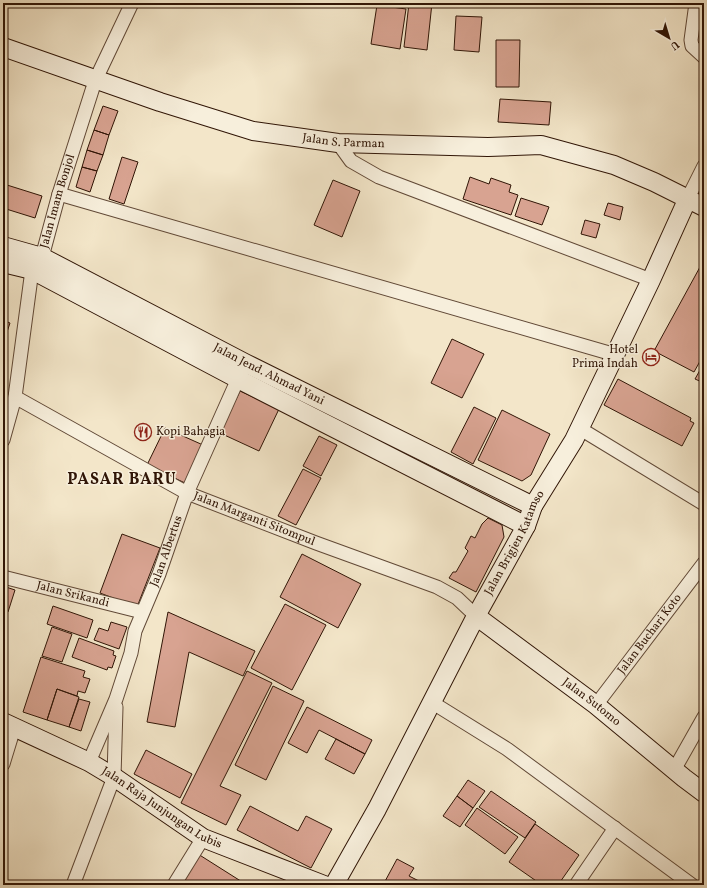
<svg xmlns="http://www.w3.org/2000/svg" width="707" height="888" font-family="Vollkorn,serif">
  <style>
    .building { fill: #d8a391; stroke: #301506 }
    .lines { fill: none; stroke-linecap: round; stroke-linejoin: round }
    .street-casing { stroke: #614937; stroke-width: 15 }
    .secondary-casing { stroke: #301506; stroke-width: 20 }
    .street { stroke: #f7efdc; stroke-width: 13 }
    .secondary { stroke: #f7efdc; stroke-width: 18 }
    .labels { text-anchor: middle; dominant-baseline: central; stroke-width: 3; stroke-linejoin: round; paint-order: stroke }
    .street-label { font-size: 12px; fill: #301506; stroke: #f7efdc }
    .poi-label { font-size: 12px; fill: #301506; stroke: #f7efdc; text-anchor: end }
    .district-label { font-size: 16px; font-weight: bold; letter-spacing: 1px; fill: #301506; stroke: #f7efdc }
  </style>
  <rect width="100%" height="100%" fill="#f3e6c9"/>
  <filter id="stains"><feTurbulence type="fractalNoise" baseFrequency=".005" numOctaves="4"/><feColorMatrix values="0 0 0 0 .2 0 0 0 0 .09 0 0 0 0 .02 0 0 0 .5 -.17"/></filter>
  <radialGradient id="worn" r=".72"><stop offset=".6" stop-color="#630" stop-opacity="0"/><stop offset="1" stop-color="#630" stop-opacity=".3"/></radialGradient>
  <path class="building" d="M409,3H432L427,50L404,47Z
    M377,5L406,9L400,49L371,44Z
    M456,16L482,17L479,52L454,50Z
    M496,40H520L519,87H496Z
    M500,99L551,102L549,125L498,122Z
    M103,106L118,111L109,135L94,130Z
    M94,130L109,135L103,155L87,150Z
    M87,150L103,155L97,171L82,167Z
    M122,157L138,162L124,204L109,199Z
    M82,167L97,171L90,192L76,187Z
    M470,177L489,184L491,178L511,185L509,192L518,195L511,215L463,199Z
    M333,180L360,191L342,237L314,225Z
    M7,185L42,196L35,218L3,208V198Z
    M521,198L549,207L542,225L515,216Z
    M608,203L623,207L620,220L604,215Z
    M585,220L600,224L596,238L581,234Z
    M700,267L704,269V354L694,372L654,351Z
    M3,320L10,323L3,344Z
    M452,339L484,354L462,398L431,383Z
    M704,363V383L695,379Z
    M618,379L691,418L690,421L694,423L682,446L604,405Z
    M240,391L279,409L259,451L220,433Z
    M474,407L496,418L473,464L451,452Z
    M502,410L550,434L531,475L522,481L478,460Z
    M165,428L203,445L185,483L147,465Z
    M319,436L337,445L321,476L303,466Z
    M303,469L321,478L296,525L278,516Z
    M488,518L502,525L504,537L476,592L449,578L453,572H456L468,551L465,548L471,536L475,538L482,524Z
    M122,534L160,548L137,607L100,593Z
    M302,554L361,584L338,628L280,597Z
    M3,586L15,590L8,612L3,610Z
    M285,604L326,625L292,690L251,668Z
    M53,606L93,620L87,638L47,624Z
    M168,612L255,651L243,676L189,652L175,727L147,722Z
    M111,622L127,627L119,649L94,640L99,628L108,631Z
    M52,627L72,634L62,662L42,656Z
    M79,638L114,651L113,655L116,656L112,668L108,667L107,670L72,657Z
    M41,657L85,671L83,677L90,679L85,693L78,691L77,696L57,689L47,720L23,712Z
    M247,671L272,683L220,786L241,795L226,825L181,803Z
    M273,686L304,701L266,780L235,765Z
    M57,689L79,697L69,727L47,720Z
    M79,699L90,702L81,731L69,727Z
    M307,707L372,740L365,754L319,730L307,753L288,743Z
    M336,739L365,754L354,774L325,759Z
    M146,750L192,774L180,798L134,774Z
    M468,780L485,791L473,808L457,796Z
    M491,791L536,822L525,838L479,807Z
    M457,796L473,808L460,827L443,816Z
    M250,806L298,831L306,816L332,829L311,868L237,830Z
    M477,808L518,837L505,854L465,825Z
    M535,824L579,855L558,885H542L509,862Z
    M198,854L247,885H178Z
    M397,859L414,868L409,876L427,885H383Z"/>
  <g class="lines">
    <g class="street-casing">
      <g id="street">
        <path d="M696,3L691,40L692,46L704,57"/>
        <path d="M338,143L351,161L379,177L651,280"/>
        <path d="M59,194L616,355"/>
        <path d="M688,198L704,166"/>
        <path id="s1" d="M15,397L187,493L316,543L437,587L457,598L476,616"/>
        <path d="M579,428L704,504"/>
        <path id="s2" d="M3,440L15,397L32,270L42,257L59,194L95,81L132,3"/>
        <path id="s3" d="M3,577L142,612"/>
        <path d="M433,703L507,749L692,885"/>
        <path id="s4" d="M596,705L704,563"/>
        <path id="s5" d="M89,762L116,699L131,653L135,631L159,574L187,493L241,372"/>
        <path d="M3,764L14,728"/>
        <path d="M674,770L704,717"/>
        <path d="M73,885L114,777L116,707"/>
        <path d="M174,885L203,838"/>
        <path d="M576,885L615,828"/>
      </g>
    </g>
    <g class="secondary-casing">
      <g id="secondary">
        <path id="s6" d="M3,47L160,102L253,131L338,143L488,147L541,145L614,165L654,182L704,207"/>
        <path id="s7" d="M3,246L42,257L245,363L533,506"/>
        <path d="M3,263L32,270L238,379L526,526"/>
        <path id="s8" d="M476,616L596,705L684,778L704,793"/>
        <path id="s9" d="M3,722L89,762L114,777L203,838L324,885"/>
        <path id="s10" d="M334,885L377,809L476,616L526,526L533,506L574,440L651,280L688,198"/>
      </g>
    </g>
    <use href="#street" class="street"/>
    <use href="#secondary" class="secondary"/>
  </g>
  <defs>
    <g id="hotel-ring" transform="scale(0.9)"><circle r="9.5" fill="#f7efdc" stroke="#8f2418" stroke-width="1.5"/><path d="M-6-4.5h1.5V1H6V5H4.5V3h-9V5H-6ZM-4 0a1.8 1.8 0 1 1 3.6 0ZM.5 0V-2.5h3Q6-2.5 6 0Z" fill="#8f2418"/></g>
    <g id="restaurant-ring" transform="scale(0.9)"><circle r="9.5" fill="#f7efdc" stroke="#8f2418" stroke-width="1.5"/><path d="M-5-6h1v4h1v-4h1v4h1v-4h1v5L-1.5 .5V6h-2V.5L-5-1ZM5-6V6H3V1.5H1.5Q1.5-4 5-6Z" fill="#8f2418"/></g>
  </defs>
  <g fill-rule="evenodd">
    <use href="#hotel-ring" x="651" y="357"/>
    <use href="#restaurant-ring" x="143" y="432"/>
  </g>
  <g class="labels">
    <g class="street-label">
      <text stroke="none"><textPath href="#s6" startOffset="355">Jalan S. Parman</textPath></text>
      <text stroke="none"><textPath href="#s2" startOffset="247">Jalan Imam Bonjol</textPath></text>
      <text stroke="none"><textPath href="#s7" startOffset="296">Jalan Jend. Ahmad Yani</textPath></text>
      <text stroke="none"><textPath href="#s1" startOffset="269">Jalan Marganti Sitompul</textPath></text>
      <text stroke="none"><textPath href="#s10" startOffset="387">Jalan Brigjen Katamso</textPath></text>
      <text stroke="none"><textPath href="#s5" startOffset="225">Jalan Albertus</textPath></text>
      <text stroke="none"><textPath href="#s3" startOffset="72">Jalan Srikandi</textPath></text>
      <text stroke="none"><textPath href="#s4" startOffset="89">Jalan Buchari Koto</textPath></text>
      <text stroke="none"><textPath href="#s8" startOffset="144">Jalan Sutomo</textPath></text>
      <text stroke="none"><textPath href="#s9" startOffset="181">Jalan Raja Junjungan Lubis</textPath></text>
    </g>
    <g class="poi-label">
      <text x="638" y="350">Hotel<tspan x="638" dy="14">Prima Indah</tspan></text>
      <text x="156" y="432" text-anchor="start">Kopi Bahagia</text>
    </g>
    <g class="district-label">
      <text x="122" y="480">PASAR BARU</text>
    </g>
  </g>
  <rect width="707" height="888" fill="none" stroke="#f3e6c9" stroke-width="16"/>
  <rect x="4" y="4" width="699" height="880" fill="none" stroke="#301506" stroke-width="2"/>
  <rect x="8" y="8" width="691" height="872" fill="none" stroke="#301506"/>
  <g transform="translate(669 38) rotate(142)" stroke="#f7efdc" stroke-width="3" paint-order="stroke">
  <path d="M0-3L7 15L0 10L-7 15Z" fill="#301506"/>
  <text y="-6" font-size="11" font-weight="bold" text-anchor="middle" fill="#301506">U</text>
  </g>
  <rect width="100%" height="100%" filter="url(#stains)"/>
  <rect width="100%" height="100%" fill="url(#worn)"/>
</svg>
